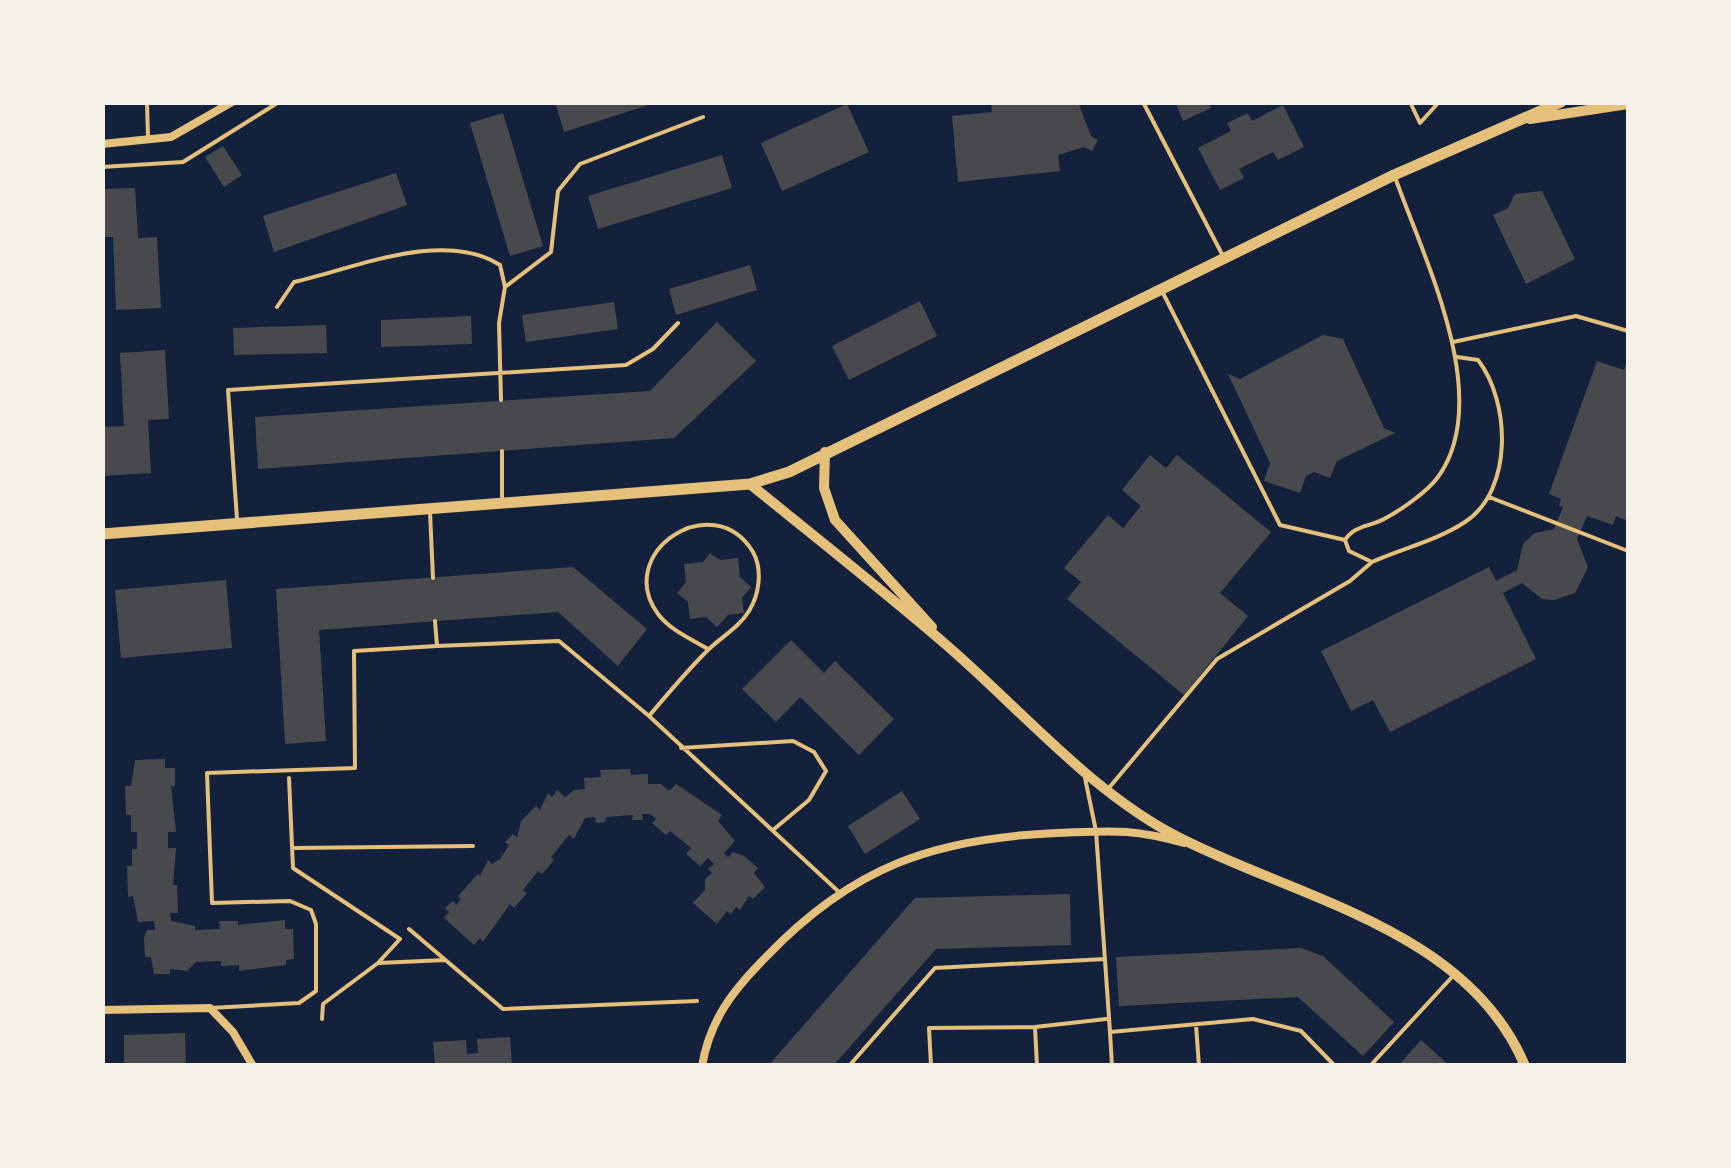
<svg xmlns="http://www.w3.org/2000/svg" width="1731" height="1168" font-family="'Alegreya Sans',sans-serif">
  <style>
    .building { fill: #48494c }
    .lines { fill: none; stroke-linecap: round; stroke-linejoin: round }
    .path { stroke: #e5c07b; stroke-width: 4 }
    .service { stroke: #e5c07b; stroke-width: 4 }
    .minor { stroke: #e5c07b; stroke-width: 8 }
    .tertiary { stroke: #e5c07b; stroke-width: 10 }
    .secondary { stroke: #e5c07b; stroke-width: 11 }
  </style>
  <rect width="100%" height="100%" fill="#14213d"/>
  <path class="building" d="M555,102H655V103L564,132Z
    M991,102H1078L1091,136L1098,140L1092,151L1084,147L1058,155L1060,171L958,182L952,116L992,112Z
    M1175,102H1208L1211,108L1183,121Z
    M847,104L869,152L782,191L761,143Z
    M1283,105L1304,147L1278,160L1273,152L1239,169L1244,178L1220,190L1198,148L1231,131L1227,123L1248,113L1252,121Z
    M503,113L543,246L510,256L470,123Z
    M223,146L242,175L224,187L205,157Z
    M722,155L732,188L598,229L588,196Z
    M396,173L407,205L274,252L263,216Z
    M135,188L138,238L157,237L161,308L116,310L113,237H102V189Z
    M1542,191L1575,259L1526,284L1493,215L1508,208L1515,194Z
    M750,265L757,290L676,315L669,289Z
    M920,301L937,336L849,380L832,346Z
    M614,302L618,329L526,342L522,315Z
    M471,316L472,344L381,347V320Z
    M717,322L756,361L674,438L258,469L255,417L650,391Z
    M326,325L327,353L234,355L233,328Z
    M1323,335L1343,339L1384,428L1395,433L1337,461L1330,478L1314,472L1306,476L1300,493L1264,481L1270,463L1228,374L1240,379Z
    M165,350L169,419L148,420L151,473L102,476V427L124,426L120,353Z
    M1628,358V521L1616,516L1613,525L1587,516L1577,539L1588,567L1575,593L1554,600L1542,599L1522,583L1503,593L1536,659L1390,732L1373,700L1351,711L1321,651L1489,567L1496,581L1517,570L1523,544L1535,533L1554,529L1563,507L1559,506L1561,499L1549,494L1597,361L1624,370Z
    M1150,455L1166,468L1177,455L1271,532L1220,593L1248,616L1184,695L1067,599L1081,582L1064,568L1108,515L1123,528L1141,506L1122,490Z
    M710,553L720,560L738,558L740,577L751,587L742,598L744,613L728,615L717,627L706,617L690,619L688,602L677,593L686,582L684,564L703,562Z
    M573,567L647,629L618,666L558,612L319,630L326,741L285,744L276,589Z
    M226,580L232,648L121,658L115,590Z
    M791,640L824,673L835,661L894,719L859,755L800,697L776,722L742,689Z
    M165,759V768H175V786H171L176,832H168V848H176L173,885H177L178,913H170L171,921L195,926V930L220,929L219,921H238V925L285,920V929H293L294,959L286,960V965L239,971V965L221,966V961L196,962L187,971L170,969V974H154L151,957H145L144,938L147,930H155L154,921L138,922L133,896L128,897L127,866H132V849H137V832H131V815H126L125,786H131L135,760Z
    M630,769L631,775L648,774V784H661L669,791L676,784L722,815L718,821L735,841L724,853L728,857L733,852L744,856L758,868L754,873L765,887L753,899L749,896L740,910L736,907L731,914L727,911L717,924L693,903L705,890V879L712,873L708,869L714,864L708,858L700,866L686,854L691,848L670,831L666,835L652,823L656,819L650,814H642L643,820H632L633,815L606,817L605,822L596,823L595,817L585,818L574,839L569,835L551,857L554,860L542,874L538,871L523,890L527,893L514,908L510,904L483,942L480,938L474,945L444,918L449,912L445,908L453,901L456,905L461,899L458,896L478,874L480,876L488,860L492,864L500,859L509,845L505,842L513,834L517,838L521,821L536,806L540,810L548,793L552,797L557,790L565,797L574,790L585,789L584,778L601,777L600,770Z
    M902,791L920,819L865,854L848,826Z
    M1070,894L1071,945L936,949L833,1066H768L915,898Z
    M1301,948L1323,956L1394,1022L1363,1056L1298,997L1119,1006L1116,957Z
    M185,1033L186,1065L124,1066V1035Z
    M510,1037L512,1066H435L433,1042L466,1040L467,1054L478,1053L477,1039Z
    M1421,1040L1450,1066H1398Z"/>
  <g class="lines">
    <path class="path" d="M1410,102L1420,123L1439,102
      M102,167L183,162L279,102
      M289,778L293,868L400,939L378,963L323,1004L322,1019
      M295,848L473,846
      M409,929L503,1009L697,1001
      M379,963L445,960"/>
    <path class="service" d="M147,102L148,138
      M1143,102L1224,258
      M1163,293L1280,525L1345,540
      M277,307L294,282C355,268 444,229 500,265L505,287
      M1453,342L1576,316L1628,331
      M501,400L499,323L505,287L551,252L558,191L580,164L703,117
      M502,451V499
      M1489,497L1628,551
      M430,512L433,578
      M237,519L228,390L626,365L653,349L678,323
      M1372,562C1401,549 1438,540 1465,522C1514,490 1510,401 1478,360L1457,357
      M435,621L437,646L559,641L649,716C667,695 685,673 705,653C719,638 738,629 749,611C759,595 763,570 753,552C713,486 613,553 658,614C670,630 691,639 708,649
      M649,716L839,892
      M681,748L793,741L814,752L826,771L809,800L773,830
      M1085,778L1096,831L1110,1032L1253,1019L1301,1031L1335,1066
      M1108,789L1217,659L1350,581L1372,562L1349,551L1345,540C1355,525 1369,527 1384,519C1401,510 1427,492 1438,477C1495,398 1423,257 1395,177
      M210,1008L299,1003L316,991V924L311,910L290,901L212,903L207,773L355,768L354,651L437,646
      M1196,1025L1199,1066
      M1035,1027L1037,1066
      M1110,1032L1112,1066
      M849,1066L935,968L1105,959
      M931,1066L929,1028L1035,1027L1106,1019
      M1370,1066L1452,977"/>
    <path class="minor" d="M102,144L171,137L232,102
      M102,1010L210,1008L233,1032L253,1066
      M702,1066C710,1019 734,989 766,957C852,867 934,838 1057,833C1110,831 1131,828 1184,843"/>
    <path class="tertiary" d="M1530,119L1628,104
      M825,452L824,488L835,520L932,627
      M750,484C815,537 881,589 944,643C1020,708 1089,791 1178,837C1296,898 1468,929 1525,1066"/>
    <path class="secondary" d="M102,534L750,484L789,472L1394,175L1561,102"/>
  </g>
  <rect width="1731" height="1168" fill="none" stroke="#f6f1e7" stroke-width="210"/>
</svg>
